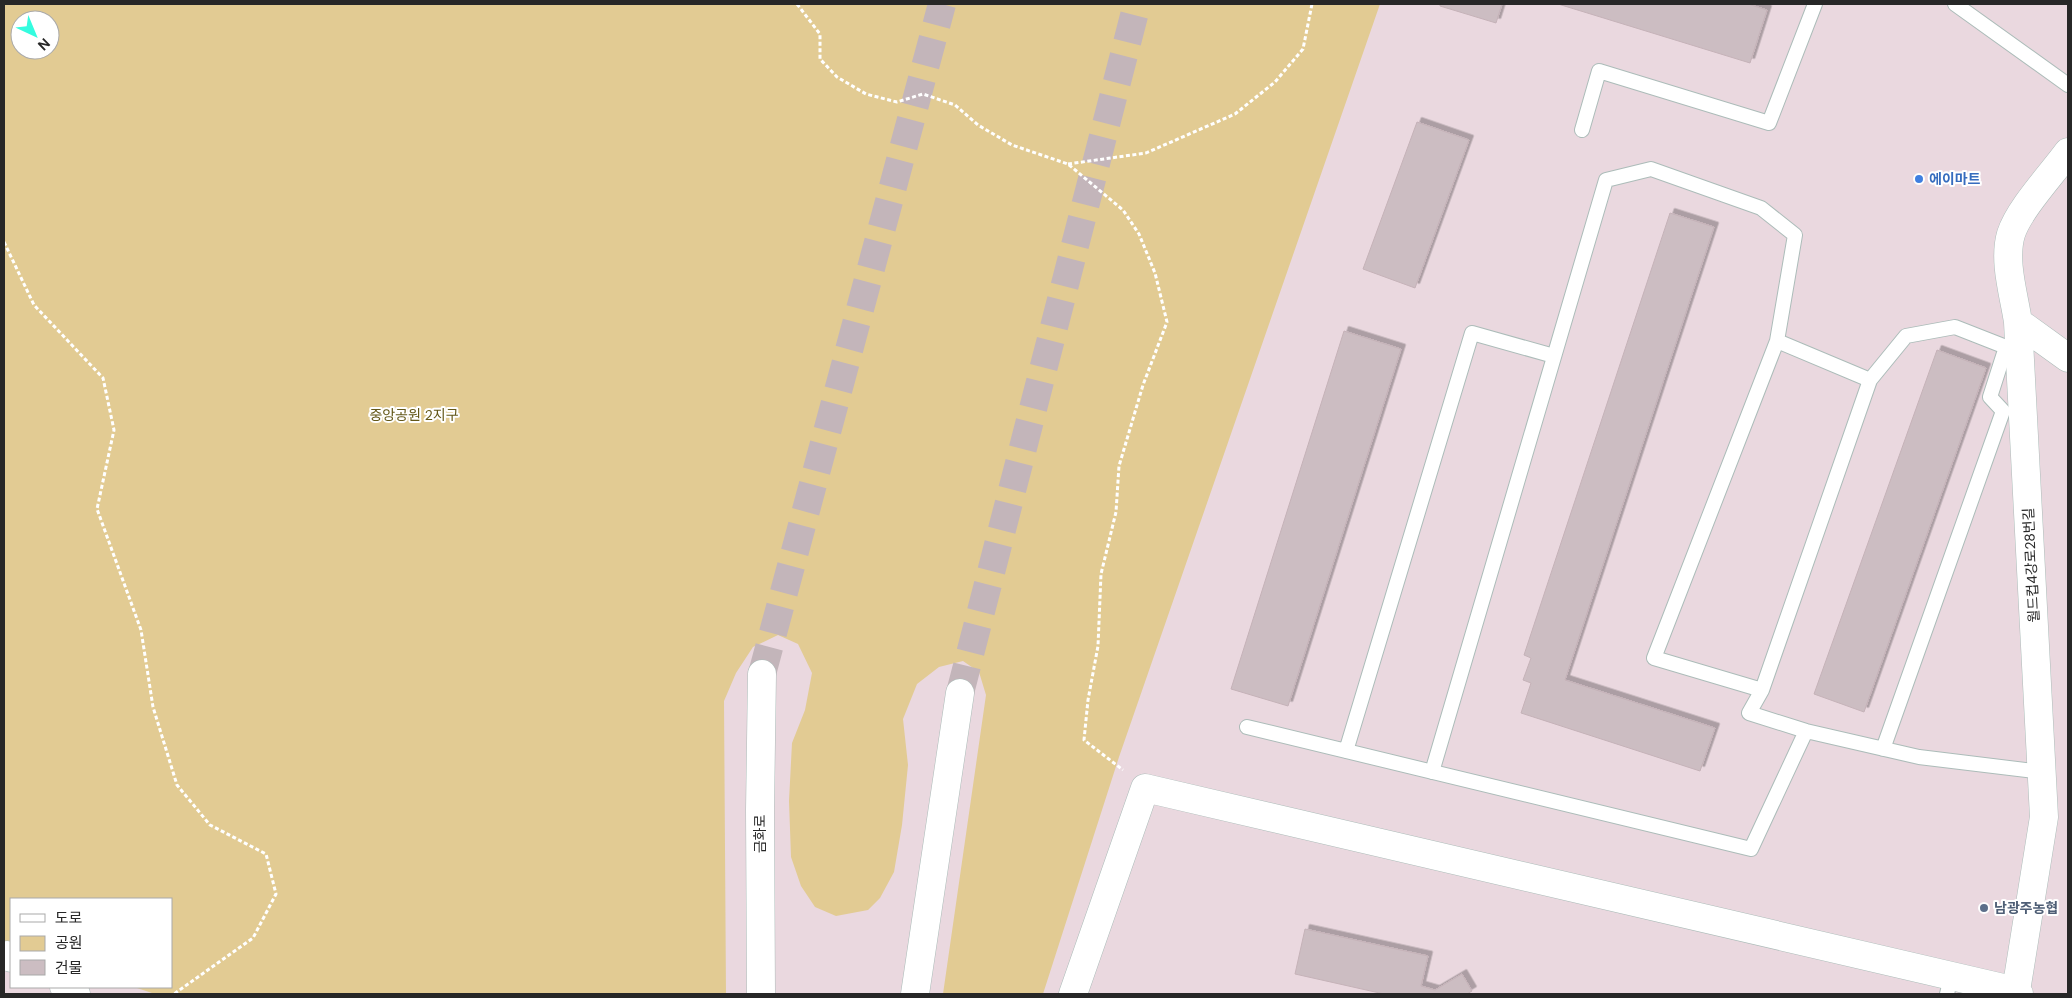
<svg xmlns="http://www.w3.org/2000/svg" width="2072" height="998" font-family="'DM Sans','Noto Sans KR',sans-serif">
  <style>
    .green { fill: #e2cb93; fill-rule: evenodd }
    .building { fill: #ccbdc2; stroke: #c5b2b8; filter: url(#shadow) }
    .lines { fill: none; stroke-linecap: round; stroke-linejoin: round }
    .secondary-tunnel { stroke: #c3b5ba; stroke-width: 28; stroke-dasharray: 28 14; stroke-linecap: butt }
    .service-casing { stroke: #acbcb9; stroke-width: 16 }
    .minor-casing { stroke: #acbcb9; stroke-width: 29 }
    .secondary-casing { stroke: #acbcb9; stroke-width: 29 }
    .path { stroke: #fff; stroke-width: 3; stroke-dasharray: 4 2.5; stroke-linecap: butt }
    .service { stroke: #fff; stroke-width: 14 }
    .minor { stroke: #fff; stroke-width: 28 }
    .secondary { stroke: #fff; stroke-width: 28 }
    .shop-dot { fill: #3f7fe0; stroke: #fff; stroke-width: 2 }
    .service-dot { fill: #5c6f8a; stroke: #fff; stroke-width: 2 }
    .labels { text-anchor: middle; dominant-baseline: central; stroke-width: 4; stroke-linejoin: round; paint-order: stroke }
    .shop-label { font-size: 14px; font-weight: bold; fill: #366cbe; stroke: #fff; text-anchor: start }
    .park-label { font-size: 14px; fill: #635718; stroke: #fff }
    .street-label { font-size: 14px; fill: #272727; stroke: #fff }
    .service-label { font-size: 14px; font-weight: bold; fill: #4e5e75; stroke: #fff; text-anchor: start }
  </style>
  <defs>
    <filter id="shadow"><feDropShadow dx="4.5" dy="-4.5" stdDeviation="0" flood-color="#0004"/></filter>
  </defs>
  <rect width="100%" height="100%" fill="#ead8df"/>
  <path class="green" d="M4,4H1380L1119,757L1043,994H943L986,695L979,672L963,661L939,667L917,684L903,719L908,765L902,825L894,872L880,898L868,910L836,916L815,907L801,886L791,857L789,801L792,743L805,710L812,673L798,644L778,635L753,647L736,673L724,701L726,994H155L134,987H171V899H11V949L4,946ZM20,20H50V50H20Z"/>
  <path class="building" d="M1440,4H1502L1496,23L1440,6Z
    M1558,4H1748L1767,10L1750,63Z
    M1417,122L1469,140L1415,288L1363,269Z
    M1670,213L1714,227L1565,680L1715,728L1700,771L1521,713L1531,683L1523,680L1531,658L1524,655Z
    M1344,331L1401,349L1288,706L1231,689Z
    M1937,350L1986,368L1864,712L1814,694Z
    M1305,929L1428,956L1421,986L1435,990L1462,974L1472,991L1467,994H1384L1295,974Z"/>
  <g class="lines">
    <path class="secondary-tunnel" d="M762,674L942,4
      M960,693L1137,4"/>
    <g class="service-casing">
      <path id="service" d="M1955,4L2068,85
        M1582,130L1599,71L1769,123L1815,4
        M1870,380L1906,336L1955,327L2006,347L1990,397L2003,411L1883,749
        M1762,690L1870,380L1777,341L1654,658L1762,690L1749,713L1806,731L1919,757L2042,772
        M1247,727L1751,849L1806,731
        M1346,751L1472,333L1554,356
        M1432,772L1606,180L1651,169L1761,208L1795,235L1777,341
        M1947,994L1951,977"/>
    </g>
    <g class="minor-casing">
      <path id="minor" d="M2018,322L2068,358
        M7,955L11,958
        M64,987L76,994
        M1073,994L1145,788L2016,991
        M2019,994L2016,991L2044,817L2018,322C2014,295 2003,261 2011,234C2019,209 2052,174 2068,152"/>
    </g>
    <g class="secondary-casing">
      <path id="secondary" d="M761,994L760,810L762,674
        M915,994L960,693"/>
    </g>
    <path class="path" d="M797,4L820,34V59L837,77L866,94L897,102L923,94L955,105L978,125L1012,145L1068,164L1123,210L1139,234L1155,273L1167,322L1143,385L1119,466L1116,512L1101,574L1098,646L1088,700L1084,740L1123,770
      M1068,164L1146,153L1235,114L1275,82L1303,49L1312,4
      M4,242L34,305L103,378L114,430L97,509L141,630L153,707L177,785L210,825L266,854L276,894L253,938L174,994"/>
    <use href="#service" class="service"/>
    <use href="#minor" class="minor"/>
    <use href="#secondary" class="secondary"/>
  </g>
  <circle class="shop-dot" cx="1919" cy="179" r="5"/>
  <circle class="service-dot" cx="1984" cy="908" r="5"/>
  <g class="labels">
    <g class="shop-label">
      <text x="1929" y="179">에이마트</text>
    </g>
    <g class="park-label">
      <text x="414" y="415">중앙공원 2지구</text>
    </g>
    <g class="street-label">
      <text transform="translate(2031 565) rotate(-93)">월드컵4강로28번길</text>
      <text transform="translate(760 834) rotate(-90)">금화로</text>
    </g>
    <g class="service-label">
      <text x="1994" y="908">남광주농협</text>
    </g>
  </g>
  <rect width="2072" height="998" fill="none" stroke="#272727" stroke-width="10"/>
  <rect x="10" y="898" width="162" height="90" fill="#ffffff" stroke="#a9a9a9"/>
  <rect x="20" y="914" width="25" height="8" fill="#ffffff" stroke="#a9a9a9"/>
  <text x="55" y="923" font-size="15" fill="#272727">도로</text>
  <rect x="20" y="936" width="25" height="15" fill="#e2cb93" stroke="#a9a9a9"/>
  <text x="55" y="948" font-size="15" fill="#272727">공원</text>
  <rect x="20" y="960" width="25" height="15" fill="#ccbdc2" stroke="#a9a9a9"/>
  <text x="55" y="973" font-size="15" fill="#272727">건물</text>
  <g transform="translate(35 35) rotate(136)"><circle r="24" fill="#ffffff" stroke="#a9a9a9"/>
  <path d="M0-4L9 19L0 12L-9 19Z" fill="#34fcdf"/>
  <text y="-8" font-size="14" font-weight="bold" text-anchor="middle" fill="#272727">N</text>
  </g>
</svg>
